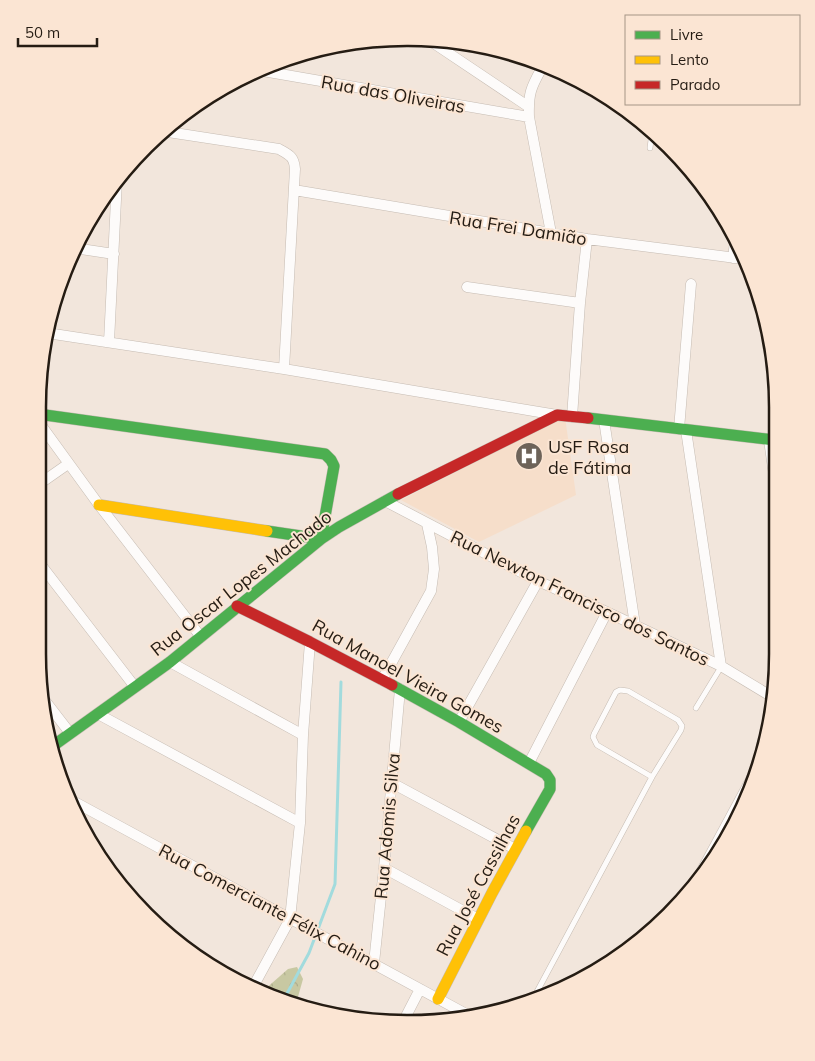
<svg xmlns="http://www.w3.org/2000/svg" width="815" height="1061" font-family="Mulish,sans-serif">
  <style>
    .built { fill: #f6deca }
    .forest { fill: url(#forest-crowns) }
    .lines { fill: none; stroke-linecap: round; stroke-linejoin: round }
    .stream { stroke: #a2dbdd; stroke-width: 3 }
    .lane-casing { stroke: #c5bbb2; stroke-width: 6 }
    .street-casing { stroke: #c5bbb2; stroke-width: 11 }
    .fast-casing { stroke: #c5bbb2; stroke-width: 12 }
    .slow-casing { stroke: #c5bbb2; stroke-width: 12 }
    .jam-casing { stroke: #c5bbb2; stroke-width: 12 }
    .lane { stroke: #fdfbfa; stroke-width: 5 }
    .street { stroke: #fdfbfa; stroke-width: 10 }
    .fast { stroke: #4caf50; stroke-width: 11 }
    .slow { stroke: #ffc107; stroke-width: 11 }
    .jam { stroke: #c62828; stroke-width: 11 }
    .labels { text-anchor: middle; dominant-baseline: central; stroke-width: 4; stroke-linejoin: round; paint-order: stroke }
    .street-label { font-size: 18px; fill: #251c13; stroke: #fbe5d3 }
    .poi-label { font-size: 18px; fill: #251c13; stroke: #fbe5d3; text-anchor: start }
    .rim { fill: none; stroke: #251c13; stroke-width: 2.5 }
  </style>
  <defs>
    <pattern id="forest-crowns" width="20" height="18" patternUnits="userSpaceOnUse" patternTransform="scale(1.25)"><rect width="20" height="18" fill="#c8c8a2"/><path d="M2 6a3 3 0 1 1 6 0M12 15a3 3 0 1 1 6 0" fill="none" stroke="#acab8b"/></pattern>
  </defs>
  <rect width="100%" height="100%" fill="#f2e6dc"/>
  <path class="built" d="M565,417L576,495L479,542L401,500Z"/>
  <path class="forest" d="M297,967L303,979L296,1004L263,991L288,969Z"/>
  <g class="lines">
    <path class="stream" d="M284,999L309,953L335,884L341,682"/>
    <g class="lane-casing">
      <path id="lane" d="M650,148L652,132
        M620,690L628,691L678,720L682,726L681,730L652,777L597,745L593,737L594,734L616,692Z
        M696,708L721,667
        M532,1001L652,777"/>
    </g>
    <g class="street-casing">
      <path id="street" d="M429,40L529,107
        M544,64C532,86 528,91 529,117L551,233
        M257,70L529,117
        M168,132L279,149C289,155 294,156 295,169L284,369
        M294,190L587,239L744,259
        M74,248L114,254
        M733,258L735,242
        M467,287L580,303
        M47,333L284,369L557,415
        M109,342L117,179
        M572,417L580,303L587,239
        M604,420L635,625
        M38,421L99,505L201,637
        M679,429L691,284
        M686,430L721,666
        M769,440L774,475
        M38,485L68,464
        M385,501L538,581L607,612L721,666L774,698
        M38,561L135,687
        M170,662L303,735
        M382,680L431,591L434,569L432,547L427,524
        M43,698L70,733
        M98,714L300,823
        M459,722L538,581
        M529,763L607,612
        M392,783L515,849
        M71,800L468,1015
        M384,868L478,919
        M694,885L756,770
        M374,963L384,868L400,689
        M253,987L290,919L300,823L303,735L310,642
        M404,1020L420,989"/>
    </g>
    <g class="fast-casing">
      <path id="fast" d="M38,414L325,454L331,460L334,466L321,539L267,531
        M588,418L774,440
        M392,685L459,722L546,774L550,780V789L526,831
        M50,748L170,662L321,539L339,527L398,494"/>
    </g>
    <g class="slow-casing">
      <path id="slow" d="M99,505L267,531
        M438,999L492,893L526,831"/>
    </g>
    <g class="jam-casing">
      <path id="jam" d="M398,494L557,415L588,418
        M237,606L310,642L392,685"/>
    </g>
    <use href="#lane" class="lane"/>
    <use href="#street" class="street"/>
    <use href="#fast" class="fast"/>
    <use href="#slow" class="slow"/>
    <use href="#jam" class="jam"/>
  </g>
  <defs>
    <g id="hospital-disc" transform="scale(1.4375)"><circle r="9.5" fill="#6d6359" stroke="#fbe5d3"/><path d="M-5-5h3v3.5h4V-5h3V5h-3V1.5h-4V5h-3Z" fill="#fff"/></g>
  </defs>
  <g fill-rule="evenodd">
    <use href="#hospital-disc" x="529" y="456"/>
  </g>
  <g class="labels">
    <g class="street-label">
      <text transform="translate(393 94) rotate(10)">Rua das Oliveiras</text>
      <text transform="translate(518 228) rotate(9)">Rua Frei Damião</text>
      <text transform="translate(241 583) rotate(-38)">Rua Oscar Lopes Machado</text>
      <text transform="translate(580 598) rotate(26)">Rua Newton Francisco dos Santos</text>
      <text transform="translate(408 676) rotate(29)">Rua Manoel Vieira Gomes</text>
      <text transform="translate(387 826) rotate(-85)">Rua Adomis Silva</text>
      <text transform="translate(478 885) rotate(-62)">Rua José Cassilhas</text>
      <text transform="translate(270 907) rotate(28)">Rua Comerciante Félix Cahino</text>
    </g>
    <g class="poi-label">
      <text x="548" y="446">USF Rosa<tspan x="548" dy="21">de Fátima</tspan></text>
    </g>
  </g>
  <path d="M0 0H815V1061H0ZM407 46H408A361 361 0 0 1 769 407V654A361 361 0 0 1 408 1015H407A361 361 0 0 1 46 654V407A361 361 0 0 1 407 46Z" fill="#fbe5d3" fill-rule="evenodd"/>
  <path class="rim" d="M407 46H408A361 361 0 0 1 769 407V654A361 361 0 0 1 408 1015H407A361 361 0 0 1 46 654V407A361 361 0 0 1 407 46Z"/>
  <rect x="625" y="15" width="175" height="90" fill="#fbe5d3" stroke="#a59586"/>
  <rect x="635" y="31" width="25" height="8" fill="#4caf50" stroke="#a59586"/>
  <text x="670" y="40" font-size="15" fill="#251c13">Livre</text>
  <rect x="635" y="56" width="25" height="8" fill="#ffc107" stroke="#a59586"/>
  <text x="670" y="65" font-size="15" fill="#251c13">Lento</text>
  <rect x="635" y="81" width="25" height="8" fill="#c62828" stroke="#a59586"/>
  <text x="670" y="90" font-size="15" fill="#251c13">Parado</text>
  <path d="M18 38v8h79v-8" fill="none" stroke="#251c13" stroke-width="2.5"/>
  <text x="25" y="38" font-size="15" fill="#251c13" stroke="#fbe5d3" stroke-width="4" paint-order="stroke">50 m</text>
</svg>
